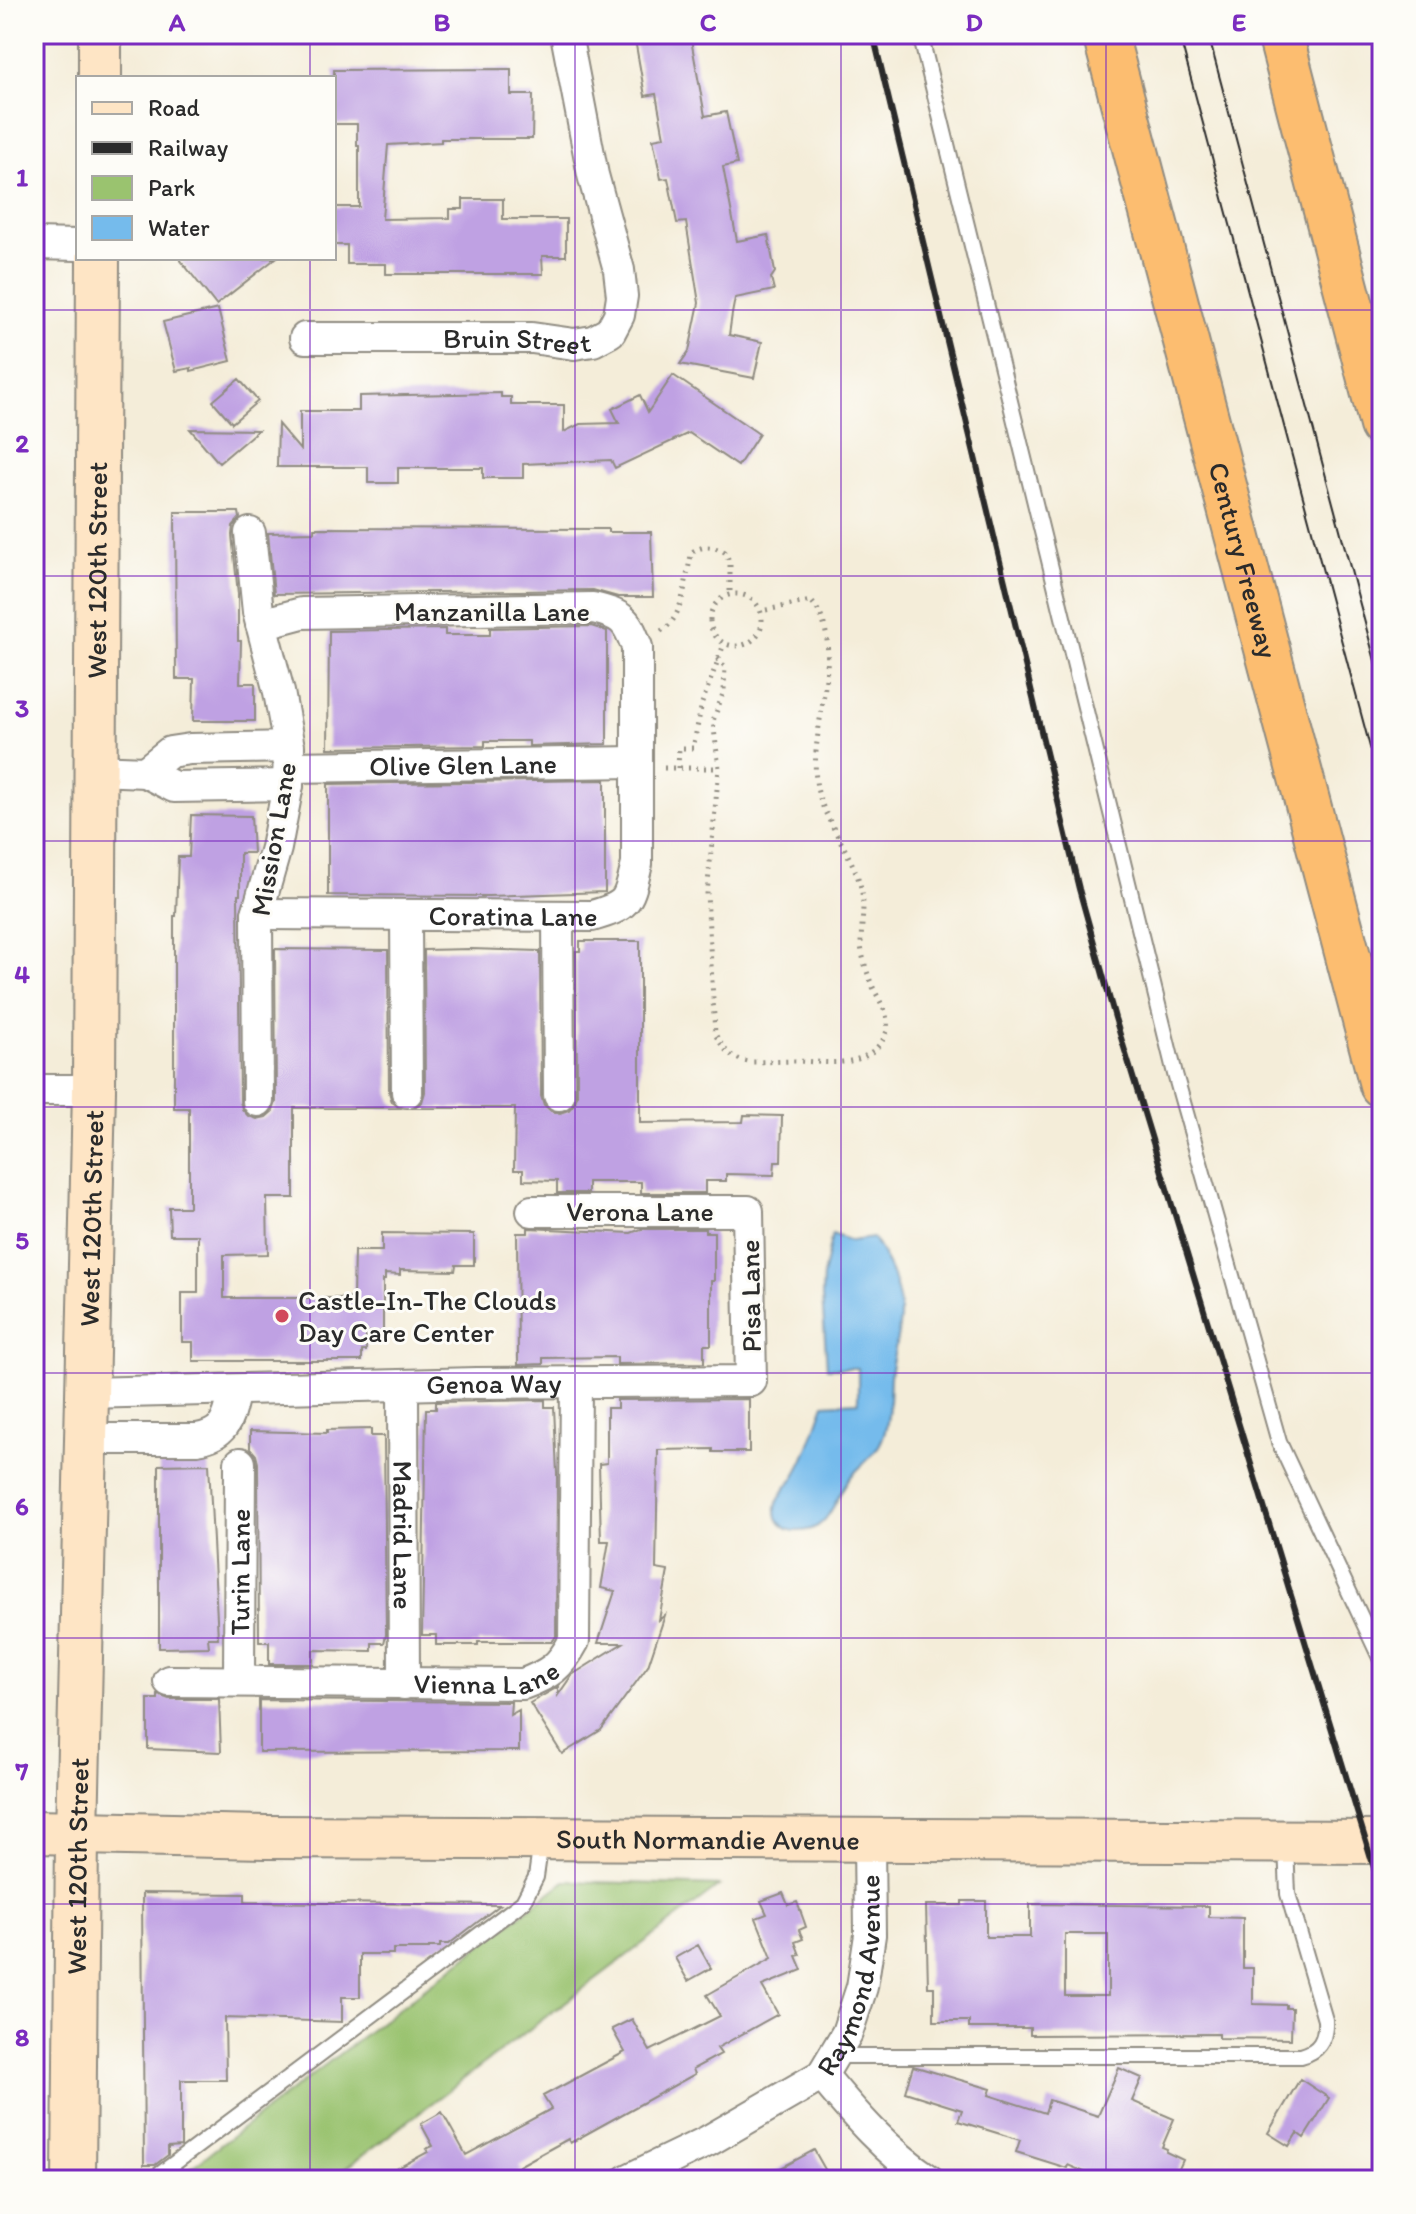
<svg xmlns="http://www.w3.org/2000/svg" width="1416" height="2214" font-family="Itim,sans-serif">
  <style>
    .green { fill: #9ac36f; stroke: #62774d; stroke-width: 2 }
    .water { fill: #75bbec; stroke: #50738c; stroke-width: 2 }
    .building { fill: #bfa1e3; fill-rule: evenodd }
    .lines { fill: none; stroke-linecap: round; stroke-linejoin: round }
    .lane-casing { stroke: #908c82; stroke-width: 18 }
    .street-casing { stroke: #908c82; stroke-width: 34 }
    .secondary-casing { stroke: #908c82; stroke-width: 46 }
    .highway-casing { stroke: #908c82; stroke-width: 48 }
    .path { stroke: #908c82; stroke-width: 5; stroke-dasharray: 2 6; stroke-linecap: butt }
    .lane { stroke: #fff; stroke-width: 14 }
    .street { stroke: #fff; stroke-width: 30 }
    .secondary { stroke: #fee5c5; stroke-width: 42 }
    .highway { stroke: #fcbd6f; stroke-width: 44 }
    .tram { stroke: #2b2b2b; stroke-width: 2 }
    .rail { stroke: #2b2b2b; stroke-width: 6 }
    .grid { fill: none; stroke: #7b2cbf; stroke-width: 2; stroke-opacity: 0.55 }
    .poi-dot { fill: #d1495b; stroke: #fdfcf7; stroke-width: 3 }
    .labels { text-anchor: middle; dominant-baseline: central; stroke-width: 6; stroke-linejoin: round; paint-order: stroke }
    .street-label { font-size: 28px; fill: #2b2b2b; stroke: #fdfcf7 }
    .poi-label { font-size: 28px; fill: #2b2b2b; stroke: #fdfcf7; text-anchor: start }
    .neatline { fill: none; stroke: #7b2cbf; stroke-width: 3 }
    .grid-label { font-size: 26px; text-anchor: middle; font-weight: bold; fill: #7b2cbf }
  </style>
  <rect width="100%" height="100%" fill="#fdfcf7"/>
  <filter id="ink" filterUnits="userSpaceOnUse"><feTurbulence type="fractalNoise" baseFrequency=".0125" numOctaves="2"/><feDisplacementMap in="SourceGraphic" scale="16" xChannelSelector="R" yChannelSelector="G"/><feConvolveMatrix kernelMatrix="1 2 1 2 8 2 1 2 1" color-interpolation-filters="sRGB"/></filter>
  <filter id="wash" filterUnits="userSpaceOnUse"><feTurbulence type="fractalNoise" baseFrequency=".006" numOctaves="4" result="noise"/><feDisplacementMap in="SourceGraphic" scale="32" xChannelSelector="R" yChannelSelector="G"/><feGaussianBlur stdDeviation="1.8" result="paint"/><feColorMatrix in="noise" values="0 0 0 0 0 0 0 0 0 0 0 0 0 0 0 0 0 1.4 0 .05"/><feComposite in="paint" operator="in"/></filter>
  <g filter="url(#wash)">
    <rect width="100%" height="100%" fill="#f4edd9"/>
    <path class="green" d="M565,1881L719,1886L330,2180H175Z"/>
    <path class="water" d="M832,1234L851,1241L873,1238C888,1261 901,1289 900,1317C899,1337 892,1357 890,1377C889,1396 890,1419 883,1437C877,1455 860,1465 849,1479C833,1501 830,1532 797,1531C784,1531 775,1521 776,1508C777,1497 788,1486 794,1477C808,1456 815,1427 824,1404L858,1402V1368H827L822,1296L823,1276Z"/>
    <g id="blocks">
      <path class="building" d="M634,34H690L705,116L726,112L737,164L723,167L737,241L768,235L775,272L771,278L774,290L735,298L732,314L729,335L762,342L754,378L680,364L689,351L699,303L686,222L677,223L668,178L661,179L653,139L664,137L656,94L645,96Z
        M511,69V95H533L532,139H441V142L388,145L382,219L450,218V209H463V199H503V219H566V256H542L543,274H386V264H347V245H334V207H359V146H357V124H334V70Z
        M179,258H276L216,305Z
        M218,309L231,361L191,371V368L176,371L163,322Z
        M673,375L759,434L738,466L689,433L615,468L611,460L523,464V478H483V468H398V483H368V467H277L278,424L300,450V411H359V396L501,393V397H511V405H564V432L580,424L619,423L612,409L640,395L648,412Z
        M239,379L258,401L232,423L213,401Z
        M190,429L258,430L219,463Z
        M175,512H239L240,518L233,526L232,535L238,594V641H241L240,683H255V721H193L194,679H176Z
        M314,528L608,529V532H651L653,597H618L593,590L274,594L268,533L314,532Z
        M591,626L607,631V744L529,746V741H485V746L328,748L329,631L445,629V635H490V628Z
        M605,780V892L488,896L328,895V784Z
        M191,815L251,816L253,853H240V895H238L240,1101L242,1109L248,1116L257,1119L266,1117L273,1111L276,1102L275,949L388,950L389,1092L392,1102L400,1108H294V1198H267L268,1254L224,1255V1298H353L354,1251H382V1233L474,1234V1265H456L455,1271L400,1270V1275L385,1274V1280H383V1332H366V1351H362V1361H193V1342H182V1293H198V1235H170L169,1207H189V1108H174V916H176L178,857H189Z
        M580,941H640V1123L743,1122L744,1115L782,1116L781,1162H775L774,1175L726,1174V1181H705V1193H641V1182H588V1193H557V1181L523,1180V1170H514L515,1108H413L422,1102L425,1092L424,950L471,949L540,951L541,1096L544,1105L551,1111L560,1113L569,1110L575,1103L577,1095L576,951H580Z
        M528,1228L631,1233L641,1229H705V1232H714V1281H711V1345H704V1363L617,1364V1357L543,1358V1364L518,1365L517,1233H528Z
        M749,1399V1452H713V1449L658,1450L656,1569L668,1571L659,1620L665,1615L648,1666L601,1730L562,1754L530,1703L558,1687V1695L572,1675L623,1643H598L615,1591L601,1588L609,1541H601L599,1464L607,1463V1408H617V1400Z
        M545,1400V1407H554L557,1474L556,1636L552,1642H478V1645H436V1635H422L426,1409H436V1402Z
        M371,1429V1436H384L386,1635L384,1643H372V1651L313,1650V1664H269V1642H259L258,1463L256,1455L250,1448V1431L327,1433V1430Z
        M209,1464L218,1638H208L209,1647L159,1648V1465Z
        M158,1695L169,1699H219L221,1752L148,1749V1699H158Z
        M259,1700L511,1702L510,1715L519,1710V1751L259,1752Z
        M142,1893L245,1894V1902L500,1905L449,1944H440V1947H429V1949H393V1954H360V1997H342V2022L225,2018L226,2080H181V2146L168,2147V2155L155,2165H144Z
        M783,1893L788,1905L797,1902L804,1921L806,1927L799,1930L803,1939L795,1942L800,1955L796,1956L802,1970L762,1986L778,2014L717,2048L721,2054L693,2069L695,2074L570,2143L568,2139L519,2166L522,2171L504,2180H376L428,2152L426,2149L433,2146L421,2124L442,2112L466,2155L551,2109L543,2096L625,2052L612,2029L632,2019L650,2051L720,2016L707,1995L772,1958L756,1918L767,1914L761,1901Z
        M962,1901H986V1937H1030V1904L1209,1906V1917L1243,1918V1968H1253V2004L1286,2005V2008H1292L1291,2039L1219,2038V2034L1030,2035V2028H969V2021H934V1987H928L926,1905H962ZM1065,1934H1108V1996H1065Z
        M698,1945L711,1968L688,1981L675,1958Z
        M913,2066L991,2089L989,2095L1045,2113L1049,2100L1098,2116L1119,2068L1142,2078L1132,2101L1174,2119L1162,2147L1167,2149L1166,2152L1183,2160L1174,2180H1103L1068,2165L1067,2168L1016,2152L1020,2140L958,2121L962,2110L905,2092Z
        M1300,2079L1329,2098L1304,2138L1297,2133L1289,2146L1268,2133Z
        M814,2150L831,2180H759Z"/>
    </g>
  </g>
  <g filter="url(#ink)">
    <use href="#blocks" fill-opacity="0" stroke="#908c82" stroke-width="2"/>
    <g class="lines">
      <g class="lane-casing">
        <path id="lane" d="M920,34L1175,1074L1279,1442L1382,1662
          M835,2056H1301C1320,2051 1326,2039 1325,2020L1288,1894L1286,1846
          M152,2180L523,1902L536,1877L541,1842"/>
      </g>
      <g class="street-casing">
        <g id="street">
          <path d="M34,244L78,245"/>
          <path id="s1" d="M305,338H532L574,344L593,341L610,332L619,315L622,296L619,270L593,175L566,34"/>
          <path d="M250,533L258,612L279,692L289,747L288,785L276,848L257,914L258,1101"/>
          <path id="s2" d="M289,767L637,762"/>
          <path d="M96,770L145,772L174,787L288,785"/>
          <path d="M145,772L170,752L190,749L289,747"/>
          <path id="s3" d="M257,914L592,916C630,905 628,901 637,864V647C627,620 623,615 593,608L302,613L261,624"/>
          <path d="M406,915L407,1092"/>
          <path d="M558,916L559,1095"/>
          <path d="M34,1090H94"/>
          <path id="s4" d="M403,1385L404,1684"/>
          <path id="s5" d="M86,1393L476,1383L751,1381L748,1211H532"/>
          <path d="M85,1439H197C228,1434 228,1417 235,1390"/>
          <path id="s6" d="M239,1680L240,1463"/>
          <path id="s7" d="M169,1681L523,1684C550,1674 560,1667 574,1641L576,1382"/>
          <path d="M822,2075C855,2115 886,2151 929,2180"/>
          <path id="s8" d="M627,2180L708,2141L822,2075L847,2033L862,1987L870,1935L869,1841"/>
        </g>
      </g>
      <g class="secondary-casing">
        <g id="secondary">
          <path d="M100,78V34"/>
          <path id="s9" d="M34,1832L266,1837L1382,1842"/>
          <path id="s10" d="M74,2180L77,1833L94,1090L98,258"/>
        </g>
      </g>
      <g class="highway-casing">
        <g id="highway">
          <path id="s11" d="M1105,34L1382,1085"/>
          <path d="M1280,34L1382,425"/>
        </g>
      </g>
      <path class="path" d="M710 620a26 26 0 1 1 52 0a26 26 0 1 1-52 0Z
        M661,631C685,618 685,576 692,552C704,545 712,546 725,552L730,563V595
        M717,659L725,666L724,691L713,721L719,768L707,894L715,1034C724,1050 731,1059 749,1062C766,1062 782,1061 798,1061C827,1062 863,1069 882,1041C897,1020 877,1000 870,980C866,969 862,956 861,945C861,925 866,903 860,884C851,853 829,827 819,796C802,739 852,645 811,601L761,611
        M664,768H719
        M678,768L679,748H693L702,703L724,644"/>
      <use href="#lane" class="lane"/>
      <use href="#street" class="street"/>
      <use href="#secondary" class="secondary"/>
      <use href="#highway" class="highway"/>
      <path class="tram" d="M1179,34L1382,792
        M1208,34L1382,687"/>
      <path class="rail" d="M873,34L1079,889L1115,1018L1382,1894"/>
    </g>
  </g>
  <path class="grid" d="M310,34V78M575,34V2180M841,34V2180M1106,34V2180M310,258V2180M34,310H1382M34,576H1382M34,841H1382M34,1107H1382M34,1373H1382M34,1638H1382M34,1904H1382"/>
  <circle class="poi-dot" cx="282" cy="1316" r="8"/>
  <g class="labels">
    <g class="street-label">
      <text stroke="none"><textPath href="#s1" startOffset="212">Bruin Street</textPath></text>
      <text stroke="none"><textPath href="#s11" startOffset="544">Century Freeway</textPath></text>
      <text stroke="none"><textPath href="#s10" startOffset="1610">West 120th Street</textPath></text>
      <text x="492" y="611">Manzanilla Lane</text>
      <text stroke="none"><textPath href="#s2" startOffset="174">Olive Glen Lane</textPath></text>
      <text transform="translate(273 839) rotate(-80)">Mission Lane</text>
      <text stroke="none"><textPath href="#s3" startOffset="256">Coratina Lane</textPath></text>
      <text x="640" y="1211">Verona Lane</text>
      <text stroke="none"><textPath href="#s10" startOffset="962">West 120th Street</textPath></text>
      <text transform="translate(750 1296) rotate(-91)">Pisa Lane</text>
      <text stroke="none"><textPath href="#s5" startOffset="408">Genoa Way</textPath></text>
      <text stroke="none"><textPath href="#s4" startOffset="150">Madrid Lane</textPath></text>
      <text stroke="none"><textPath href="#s6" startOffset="108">Turin Lane</textPath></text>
      <text stroke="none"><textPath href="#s7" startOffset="318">Vienna Lane</textPath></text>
      <text stroke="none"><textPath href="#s9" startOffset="674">South Normandie Avenue</textPath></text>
      <text stroke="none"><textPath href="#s10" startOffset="314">West 120th Street</textPath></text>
      <text stroke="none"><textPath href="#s8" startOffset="328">Raymond Avenue</textPath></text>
    </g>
    <g class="poi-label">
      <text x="298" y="1300">Castle-In-The Clouds<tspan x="298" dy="32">Day Care Center</tspan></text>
    </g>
  </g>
  <rect width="1416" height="2214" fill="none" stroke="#fdfcf7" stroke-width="88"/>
  <rect x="76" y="76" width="260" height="184" fill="#fdfcf7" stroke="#a9a8a5" stroke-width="2"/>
  <rect x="92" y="102" width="40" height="12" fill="#fee5c5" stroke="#a9a8a5" stroke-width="2"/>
  <text x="148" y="116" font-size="24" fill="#2b2b2b">Road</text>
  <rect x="92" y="142" width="40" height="12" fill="#2b2b2b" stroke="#a9a8a5" stroke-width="2"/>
  <text x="148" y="156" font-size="24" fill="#2b2b2b">Railway</text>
  <rect x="92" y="176" width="40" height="24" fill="#9ac36f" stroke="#a9a8a5" stroke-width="2"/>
  <text x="148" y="196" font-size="24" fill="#2b2b2b">Park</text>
  <rect x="92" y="216" width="40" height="24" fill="#75bbec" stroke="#a9a8a5" stroke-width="2"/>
  <text x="148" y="236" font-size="24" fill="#2b2b2b">Water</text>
  <rect x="44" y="44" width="1328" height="2126" class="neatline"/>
  <g class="grid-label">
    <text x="177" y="31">A</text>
    <text x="442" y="31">B</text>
    <text x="708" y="31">C</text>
    <text x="974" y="31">D</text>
    <text x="1239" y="31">E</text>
    <text x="22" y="186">1</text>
    <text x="22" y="452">2</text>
    <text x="22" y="717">3</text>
    <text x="22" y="983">4</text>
    <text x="22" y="1249">5</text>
    <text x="22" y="1515">6</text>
    <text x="22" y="1780">7</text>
    <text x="22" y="2046">8</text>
  </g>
</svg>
